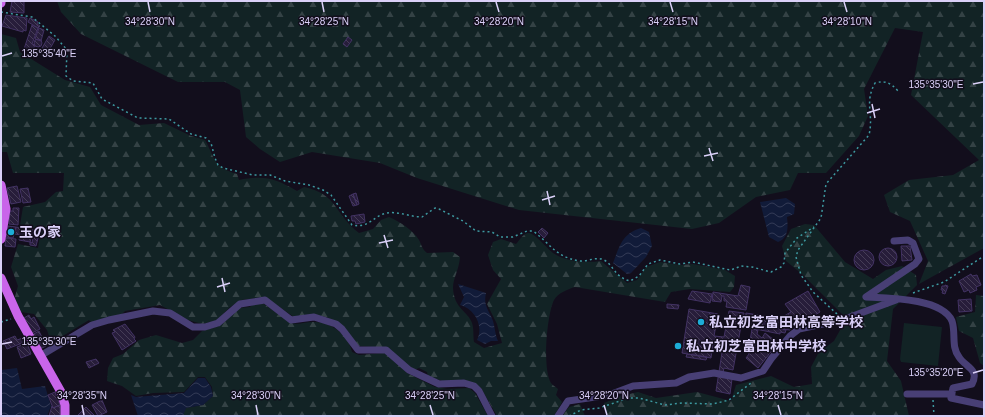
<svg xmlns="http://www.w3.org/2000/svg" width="985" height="417" font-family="Helvetica,'Noto Sans JP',sans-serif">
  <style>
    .forest { fill: url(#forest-firs) }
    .garden { fill: #122325 }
    .water { fill: url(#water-waves) }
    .building { fill: url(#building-back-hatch); stroke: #423263 }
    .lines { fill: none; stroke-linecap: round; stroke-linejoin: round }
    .path { stroke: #3d99a0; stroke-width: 1.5; stroke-dasharray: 2 3; stroke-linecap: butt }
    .minor { stroke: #483f75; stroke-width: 7 }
    .major { stroke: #c965ea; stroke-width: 9 }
    .ticks { fill: none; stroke: #dad0f8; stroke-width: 1.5 }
    .poi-dot { fill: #1dadd7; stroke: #120e1c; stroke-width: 1.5 }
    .labels { text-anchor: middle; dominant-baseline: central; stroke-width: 3; stroke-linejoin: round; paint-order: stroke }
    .poi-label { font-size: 14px; font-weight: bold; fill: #dad0f8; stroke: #120e1c; text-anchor: start }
    .ticks-label { font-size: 10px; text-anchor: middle; fill: #dad0f8; stroke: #120e1c; stroke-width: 3; stroke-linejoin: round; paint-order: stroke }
  </style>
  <defs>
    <pattern id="forest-firs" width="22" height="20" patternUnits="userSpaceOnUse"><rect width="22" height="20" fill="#122325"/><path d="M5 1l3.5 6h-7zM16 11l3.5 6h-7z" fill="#344245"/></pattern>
    <pattern id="water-waves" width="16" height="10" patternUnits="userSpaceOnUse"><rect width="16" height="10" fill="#111b39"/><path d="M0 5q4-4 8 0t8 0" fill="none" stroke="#333b56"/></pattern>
    <pattern id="building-back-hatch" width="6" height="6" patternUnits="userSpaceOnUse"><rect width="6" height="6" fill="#271d3a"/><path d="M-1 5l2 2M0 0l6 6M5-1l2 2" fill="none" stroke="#463d57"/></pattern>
  </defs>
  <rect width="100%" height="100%" fill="#120e1c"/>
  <path class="forest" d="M57,1H984V248L919,284L928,261L910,221L890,212L884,195L909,180L953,175L979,160L911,95L923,32L895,28L864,89L868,116L859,136L826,173H798L790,190L756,197L719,223L692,229L519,210L417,178L380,163L312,152L280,162L260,149L246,137L240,90L225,82H178L81,34L61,12Z
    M1,34L16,38L20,52L65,80L90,87L101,105L139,125L164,123L191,136L205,140C216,160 213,167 237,174L239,180C264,175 275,178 297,191L304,187C338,194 334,214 359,233L373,229L381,220L389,217C399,221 413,230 419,240C422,246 422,249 427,253L453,252L460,257C459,270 453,278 453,288C454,309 468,311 472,323C474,329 473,336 474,342L484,348L502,343L497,324L487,304L501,279L493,270L488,255L493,242L501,239L516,244C520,240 523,233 529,233C534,233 548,249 553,253C566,262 586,263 601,261L627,283L637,280L646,267L660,262L681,265L693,264L725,270L735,276L734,287L730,292L690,289L671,292L665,302L575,287C568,289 558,293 554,300C547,314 542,369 551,383C552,385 556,387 558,389L556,395L562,402L554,416H497L481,388L445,382L428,376L427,372L419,368L414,370L388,348L359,346C334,318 333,313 294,317L265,297L241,300L230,307L216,321L202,324L188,320L160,305L125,311L121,315L91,322L89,320L48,345L44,338L49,336L47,330L34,314L21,312L14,300L18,286L11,267L18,244L38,248L41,230L20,225L23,207L45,202L56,192L63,191L64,173H13L7,152H1Z
    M805,224L814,225L845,262L873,279L886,270L902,266L916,275L917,285L893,309L887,361L901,381L909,416H606L604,403L621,396L638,392L656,398L697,392L731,401L736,385L771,376L794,387L812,384L811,367L819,352L834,341L844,323L842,314L802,274L786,261L782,246L791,229Z
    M976,295L984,296V366L980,363L973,338L959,331L956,317L975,312Z
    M253,304H264L291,323C299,325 305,322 313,322C330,321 349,335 352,352L359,355L384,353L389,356L407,373L435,387L447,389L469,388L475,393L488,416H184L182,415L186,408L203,405L213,396L212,387L205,377H198L184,392L153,393L136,396L122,386L107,381L108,368L113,358L123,354L139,340L156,335L182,343L193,340L202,331L219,326L239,308L250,307Z
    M580,404L585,416H562L569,407Z"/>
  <path class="garden" d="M904,323L942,327L938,366L901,362L900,359Z"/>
  <path class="water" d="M786,198L795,204L794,214L787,217C788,226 789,238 778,242L769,237L760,202Z
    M641,228L649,232L652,246L646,257L631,273L627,274L613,263C620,245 622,234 641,228Z
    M458,284L486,293C483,306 489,310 493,321C495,328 495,334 498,341H491L485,344L477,340C484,326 475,309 460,305L464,297Z
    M17,368L22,389L45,386L51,406L47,416H1V370Z
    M198,378H205L211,387L213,396L203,405L186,408L183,416H138L131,395L136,397L184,393Z"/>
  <path class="building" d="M12,1H24V13L10,12Z
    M6,15L27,18L26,31L23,30V32L2,26Z
    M30,18L38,22L37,24L40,26L38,28L28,22Z
    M32,25L38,28L32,44L35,45L32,52L24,49Z
    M39,28L44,30L41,41L35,39Z
    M49,36L55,40L48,52L42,48Z
    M348,37L352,40L347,47L343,44Z
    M34 43a4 4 0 1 1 8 0a4 4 0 1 1-8 0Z
    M17,186L21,202L11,204L7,188Z
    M28,188L31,202L23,203L20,189Z
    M356,193L359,204L357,205L353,194Z
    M353,194L357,205L353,206L349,196Z
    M13,208H19L18,225L9,224L10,211H13Z
    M364,214L365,222L356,224L355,221H352L351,216Z
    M8,226L16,227L13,238L6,237Z
    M16,227L34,230L33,239L31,238L30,242L19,240L20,235L15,234Z
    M542,228L548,233L544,238L538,232Z
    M33,237L38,238L36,246L30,245V242L32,243Z
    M6,238L16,239L15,247L5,246Z
    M901,246H910L912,260L902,261Z
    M879 257a9 9 0 1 1 18 0a9 9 0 1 1-18 0Z
    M854 260a10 10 0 1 1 20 0a10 10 0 1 1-20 0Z
    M971,274L972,276L977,275L981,285L976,287L977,290L970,293L969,290L964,292L959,281Z
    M741,285L750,287L746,310L726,307L727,301H724V296H722L721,302L712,301L713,292L738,296Z
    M945,285L948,286L945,294L942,293L943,290H941L942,286H945Z
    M692,291L712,294L710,303L688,299Z
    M808,291L820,312L798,325L793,316L786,320L784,316L791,312L785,304Z
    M971,299L972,311L959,312L958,300Z
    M667,304L679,305L678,309L667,308Z
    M689,309L718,314L714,336L724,337L729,311L744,313L742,323L744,324L746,313L782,319L780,329L786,330L785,333L780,332V334L741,326L733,370L724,368L722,377L732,379L730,394L716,391L724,340H722L721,346L713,344L711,358L682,353Z
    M29,315L31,319L34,317L40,329L32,333L24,321V318Z
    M782,315L786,320L789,318L792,322L790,330L780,329Z
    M125,324L135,337L134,339L136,341L122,350L112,333L115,332L113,330Z
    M752,329L758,330L757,334L762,338L765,333L778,343L758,368L746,358L749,354L746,351L754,342L750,341Z
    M39,331L46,346L40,349L32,335Z
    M15,336L17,340L23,338L25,342L7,349L3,341Z
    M27,343L31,354L21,358L17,347Z
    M687,354L707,357L706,360L686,357Z
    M96,359L99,363L89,368L86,362Z
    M55,392L60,405L53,408L48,395Z
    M102,400L107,412L98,416L92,405Z
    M60,405V416H49L52,406L53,408Z
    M86,407L95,416H77Z"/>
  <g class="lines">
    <path class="path" d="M1,12L32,17L55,36L67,50L66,76L73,81L93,83L102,99L138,118L169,119L191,134L206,138L211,143L215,158L218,165L223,168L253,175H270L285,181L309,185L323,190L331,195L352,225C369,229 374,215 387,213C398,211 411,217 422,217L435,208L439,209L463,221L476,231L492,232L500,237H513L527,231H533C551,244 554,256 579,261C587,262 597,256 604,260C613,264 614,277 630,281L639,276L648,264L660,260L680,264L693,262L725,269L731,270L741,266L752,267L771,272L781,267L784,263L785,253L797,238L814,227
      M913,293L944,282L984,256
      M837,314L813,292L801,275L796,257L798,250L821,218L826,184L869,135C874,114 864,103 875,83C885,80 891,83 898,91
      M1,322L11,319
      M933,400L934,416
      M569,416L581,410L599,408L629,398H639L665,405L682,403L713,404L729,400L751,383"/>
    <path class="minor" d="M894,241L908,240L913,243L919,259L915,264L866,297C888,298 942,298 952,321C956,333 951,347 959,357C965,367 980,369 972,384L953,388L951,398L984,405
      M40,356L92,325L109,320L153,311L170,313L193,327H205L218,323L240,304L265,300L291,320L314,317L336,324L342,329L358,350H386L409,370L439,384L464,383L474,386L479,391L492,416
      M907,394H952
      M558,416L568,401L609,395L633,386L676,383L689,377L714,373L741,378L763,371L771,359L790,336L799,329L842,320L896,300"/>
    <path class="major" d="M1,3V1
      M1,185L6,209L1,239
      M1,278L18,316L61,392L65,405V416"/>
  </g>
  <path class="ticks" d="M148,2L150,12M322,2L324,12M496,2L499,12M670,2L673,12M844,2L847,12M2,56L12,53M973,84L983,82M872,104L875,118M867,113L880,109M709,148L713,161M704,156L718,153M547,191L550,205M542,200L555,196M384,235L388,248M379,243L393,240M222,278L225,292M217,287L230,283M2,344L12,342M973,373L983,370M82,405L84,415M256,405L258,415M430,405L433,415M604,405L607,415M778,405L781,415"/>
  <g class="poi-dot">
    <circle cx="11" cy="232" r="4"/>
    <circle cx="701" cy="322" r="4"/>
    <circle cx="678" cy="346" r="4"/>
  </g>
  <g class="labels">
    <g class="poi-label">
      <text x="19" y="232">玉の家</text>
      <text x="709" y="322">私立初芝富田林高等学校</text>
      <text x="686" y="346">私立初芝富田林中学校</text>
    </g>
  </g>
  <g class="ticks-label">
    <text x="150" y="25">34°28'30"N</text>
    <text x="324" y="25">34°28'25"N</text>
    <text x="673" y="25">34°28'15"N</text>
    <text x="847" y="25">34°28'10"N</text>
    <text x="499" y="25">34°28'20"N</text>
    <text x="49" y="57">135°35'40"E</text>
    <text x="936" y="88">135°35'30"E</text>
    <text x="49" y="345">135°35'30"E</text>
    <text x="936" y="376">135°35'20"E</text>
    <text x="82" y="399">34°28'35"N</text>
    <text x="256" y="399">34°28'30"N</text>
    <text x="430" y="399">34°28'25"N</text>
    <text x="604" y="399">34°28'20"N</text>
    <text x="778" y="399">34°28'15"N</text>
  </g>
  <rect width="985" height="417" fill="none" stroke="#dad0f8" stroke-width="4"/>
</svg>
